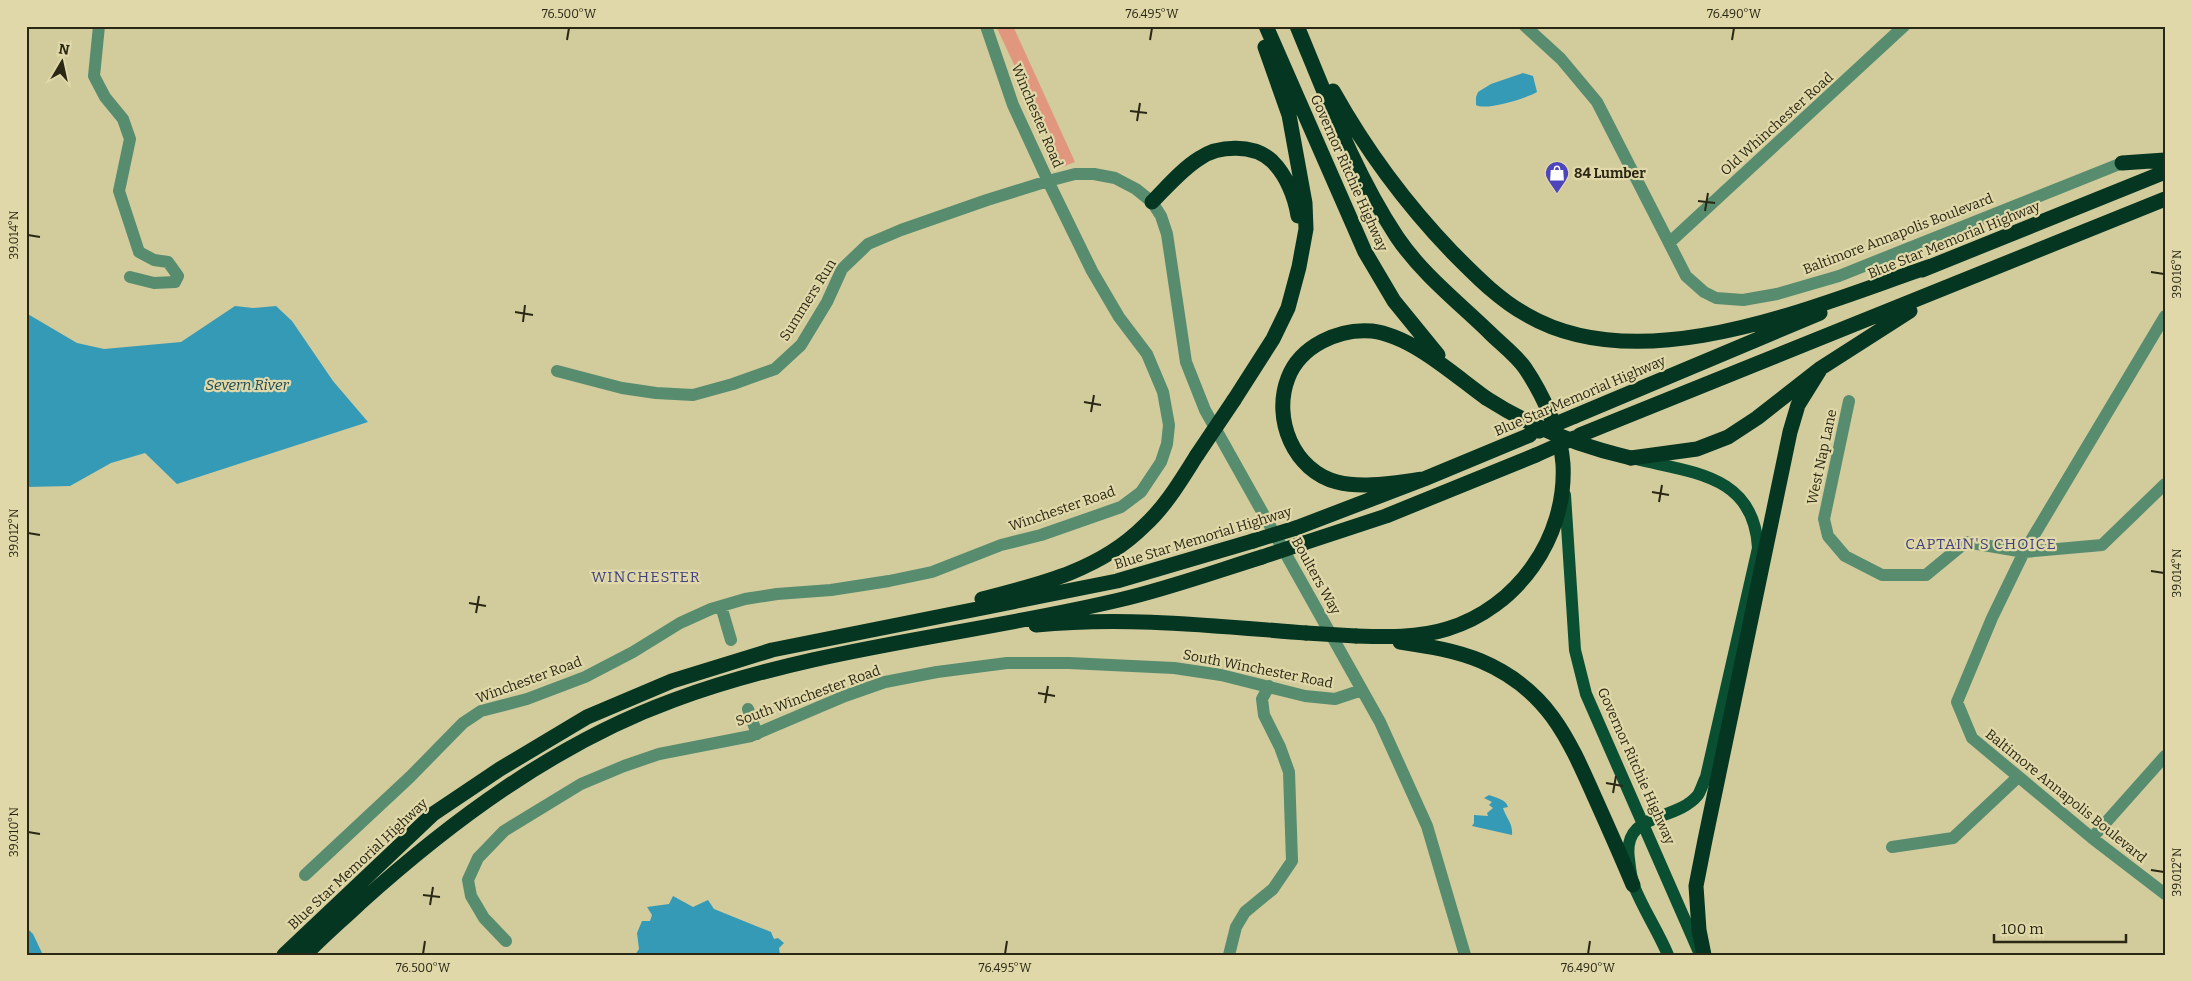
<svg xmlns="http://www.w3.org/2000/svg" width="2191" height="981" font-family="Bitter,serif">
  <style>
    .green { fill: #e1977e }
    .water { fill: #359ab6 }
    .lines { fill: none; stroke-linecap: round; stroke-linejoin: round }
    .minor { stroke: #578c6f; stroke-width: 12 }
    .major { stroke: #0a4f32; stroke-width: 12 }
    .highway { stroke: #053621; stroke-width: 15 }
    .highway-bridge { stroke: #053621; stroke-width: 15 }
    .ticks { fill: none; stroke: #2a2715; stroke-width: 2 }
    .labels { text-anchor: middle; dominant-baseline: central; stroke-width: 4.5; stroke-linejoin: round; paint-order: stroke }
    .street-label { font-size: 14px; fill: #2a2715; stroke: #e0d8a8 }
    .poi-label { font-size: 14px; font-weight: bold; fill: #2a2715; stroke: #e0d8a8; text-anchor: start }
    .water-label { font-size: 15px; font-style: italic; fill: #204b58; stroke: #e0d8a8 }
    .neighbourhood-label { font-size: 15px; letter-spacing: 1px; fill: #40427f; stroke: #e0d8a8 }
    .neatline { fill: none; stroke: #2a2715; stroke-width: 2 }
    .ticks-label { font-size: 12px; text-anchor: middle; fill: #2a2715 }
  </style>
  <rect width="100%" height="100%" fill="#d2cb9c"/>
  <path class="green" d="M996,26H1013L1075,162L1062,167Z"/>
  <path class="water" d="M1523,73L1533,76L1537,92C1527,98 1486,111 1476,105V97L1478,92L1491,84Z
    M235,306L253,308L276,306L292,321L333,381L368,422L177,484L145,453L111,463L70,486L26,487V313L77,343L104,349L181,342Z
    M1489,795C1496,798 1506,799 1508,807L1503,808C1506,818 1513,823 1512,835L1472,826L1474,823V815L1488,816L1487,813L1493,808L1489,805L1492,802L1484,798Z
    M673,896L693,907L708,900L714,909L771,932L774,939L778,938L784,943L779,948L780,955H635L639,949L637,933L642,921H650L652,915L647,907L669,904Z
    M26,927L33,934L43,955H26Z"/>
  <g class="lines">
    <path class="minor" d="M99,26L94,76L105,97L123,119L130,139L119,191L139,252L154,260L168,262L178,276L175,282L154,283L130,277
      M1525,26L1561,59L1597,102L1686,276L1704,292L1716,298L1743,300L1777,294L1839,276L2122,163
      M1669,243L1904,26
      M2165,316L2024,552L1992,618L1957,702L1972,738L2092,838L2165,894
      M557,371L622,388L656,393L693,395L733,384L775,369L801,345L827,302L842,269L868,244L901,230L987,200L1048,181L1075,174H1094L1115,178L1136,189L1152,202L1161,216L1167,234L1186,362L1205,410L1380,722L1427,826L1465,955
      M1849,401L1824,519L1828,536L1845,556L1882,575H1926L1966,542L2024,552L2102,545L2165,484
      M721,606L731,640
      M748,709L757,734
      M2092,838L2165,756
      M1892,847L1953,838L2018,777
      M305,875L410,777L463,723L481,711L527,699L585,677L633,652L680,623L711,609L745,599L777,594L831,590L889,581L932,572L1001,545L1041,535L1121,507L1141,492L1161,462L1167,444L1169,425L1163,392L1147,354L1119,317L1092,271L1048,181L1013,105L986,26
      M506,941L484,918L471,896L468,880L478,858L504,831L581,784L624,766L659,754L751,736L845,696L885,682L937,672L1007,663H1069L1174,668L1221,675L1305,696L1335,699L1362,690
      M1229,955L1236,927L1245,912L1273,889L1292,861L1289,772L1280,747L1264,715L1262,699L1269,686"/>
    <path class="major" d="M1636,459C1694,473 1754,475 1758,548L1706,777C1703,783 1701,790 1698,795C1675,823 1622,811 1629,859C1630,868 1631,878 1634,886C1643,909 1658,931 1668,955
      M1565,495L1575,650L1586,694L1699,952"/>
    <path class="highway" d="M1266,26L1365,252L1394,301L1438,355
      M1297,26C1327,98 1354,172 1397,237C1422,274 1458,302 1490,333C1501,344 1516,355 1525,368C1542,393 1561,433 1563,464C1567,538 1517,608 1447,629C1418,638 1386,637 1356,636
      M1333,91C1366,150 1405,203 1452,252C1475,275 1498,299 1527,315C1643,382 1816,305 1931,266
      M2122,163L2165,160
      M1152,202C1167,187 1182,169 1200,158C1219,145 1254,144 1272,161C1286,175 1295,196 1298,216
      M1922,270L2165,172
      M1234,400L1273,339L1288,308L1299,267L1306,229L1305,203L1289,115L1265,47
      M1575,416L1820,313
      M1580,435L2165,199
      M1631,458L1697,449L1728,437L1757,418L1821,368L1910,311
      M1424,479C1397,482 1364,489 1337,482C1294,471 1272,419 1288,378C1300,346 1339,328 1372,331C1412,336 1454,375 1486,398
      M1296,528L1424,479L1530,435
      M1304,543L1386,516L1536,455
      M982,599C1041,584 1100,570 1144,526C1166,506 1181,480 1197,455
      M1036,625C1126,616 1215,626 1306,633
      M1400,642C1427,646 1455,650 1481,661C1547,689 1568,737 1595,798C1608,827 1621,856 1633,885
      M284,955L433,814L500,769L587,717L672,681L772,650L1117,581L1253,541
      M305,955C322,937 341,921 359,904C451,821 556,743 674,700C817,647 971,635 1119,600C1167,589 1214,572 1262,557
      M1704,955L1699,930L1696,886L1705,840L1790,432L1798,405L1821,368"/>
    <path class="highway-bridge" d="M1486,398C1531,427 1579,446 1631,458
      M1539,431L1575,416
      M1197,455L1234,400
      M1536,455L1574,438
      M1253,541L1296,528
      M1262,557L1304,543
      M1306,633L1356,636"/>
  </g>
  <path class="ticks" d="M567,40L569,28M1150,40L1152,28M1732,40L1734,28M1130,111L1147,113M1137,121L1140,103M1698,201L1715,203M1705,211L1708,193M28,235L40,237M2151,272L2164,274M515,312L533,315M523,322L525,305M1084,402L1101,405M1091,412L1094,395M1652,492L1669,495M1659,502L1662,485M28,533L40,535M2151,571L2164,573M469,603L486,606M476,613L479,596M1038,693L1055,696M1045,703L1048,686M1606,783L1623,786M1613,793L1616,776M28,832L40,834M2151,870L2164,872M423,895L440,897M430,905L433,887M423,954L425,941M1005,954L1007,941M1588,954L1590,941"/>
  <defs>
    <g id="shop-pin" transform="scale(1.25)"><path d="M0 17L-7.5 6A9.5 9.5 0 1 1 7.5 6Z" fill="#4c45bb" stroke="#e0d8a8"/><path d="M-5-2.5h2.3a2.7 3.5 0 0 1 5.4 0H5L5.5 6h-11ZM-1.5-2.5h3a1.5 2.3 0 0 0-3 0Z" fill="#fff"/></g>
  </defs>
  <g fill-rule="evenodd">
    <use href="#shop-pin" x="1557" y="173"/>
  </g>
  <g class="labels">
    <g class="street-label">
      <text transform="translate(1037 116) rotate(67)">Winchester Road</text>
      <text transform="translate(1777 124) rotate(-42)">Old Whinchester Road</text>
      <text transform="translate(1349 173) rotate(66)">Governor Ritchie Highway</text>
      <text transform="translate(1898 234) rotate(-21)">Baltimore Annapolis Boulevard</text>
      <text transform="translate(1954 240) rotate(-22)">Blue Star Memorial Highway</text>
      <text transform="translate(808 300) rotate(-58)">Summers Run</text>
      <text transform="translate(1580 396) rotate(-23)">Blue Star Memorial Highway</text>
      <text transform="translate(1822 457) rotate(-78)">West Nap Lane</text>
      <text transform="translate(1062 509) rotate(-19)">Winchester Road</text>
      <text transform="translate(1203 538) rotate(-17)">Blue Star Memorial Highway</text>
      <text transform="translate(1316 576) rotate(61)">Boulters Way</text>
      <text transform="translate(1258 669) rotate(11)">South Winchester Road</text>
      <text transform="translate(529 680) rotate(-20)">Winchester Road</text>
      <text transform="translate(808 696) rotate(-20)">South Winchester Road</text>
      <text transform="translate(1636 766) rotate(66)">Governor Ritchie Highway</text>
      <text transform="translate(2066 796) rotate(39)">Baltimore Annapolis Boulevard</text>
      <text transform="translate(358 864) rotate(-43)">Blue Star Memorial Highway</text>
    </g>
    <g class="poi-label">
      <text x="1574" y="173">84 Lumber</text>
    </g>
    <g class="water-label">
      <text x="247" y="385">Severn River</text>
    </g>
    <g class="neighbourhood-label">
      <text x="1981" y="544">CAPTAIN'S CHOICE</text>
      <text x="646" y="577">WINCHESTER</text>
    </g>
  </g>
  <rect width="2191" height="981" fill="none" stroke="#e0d8a8" stroke-width="55"/>
  <g transform="translate(62 62) rotate(9)" stroke="#e0d8a8" stroke-width="4" paint-order="stroke">
  <path d="M0-4L9 19L0 12L-9 19Z" fill="#2a2715"/>
  <text y="-8" font-size="14" font-weight="bold" text-anchor="middle" fill="#2a2715">N</text>
  </g>
  <path d="M1994 934v8h132v-8" fill="none" stroke="#2a2715" stroke-width="2.5"/>
  <text x="2001" y="934" font-size="15" fill="#2a2715" stroke="#e0d8a8" stroke-width="4" paint-order="stroke">100 m</text>
  <rect x="28" y="28" width="2136" height="926" class="neatline"/>
  <g class="ticks-label">
    <text x="569" y="18">76.500°W</text>
    <text x="1152" y="18">76.495°W</text>
    <text x="1734" y="18">76.490°W</text>
    <text transform="translate(14 235) rotate(-90)" y="4">39.014°N</text>
    <text transform="translate(2177 274) rotate(-90)" y="4">39.016°N</text>
    <text transform="translate(14 533) rotate(-90)" y="4">39.012°N</text>
    <text transform="translate(2177 573) rotate(-90)" y="4">39.014°N</text>
    <text transform="translate(14 832) rotate(-90)" y="4">39.010°N</text>
    <text transform="translate(2177 872) rotate(-90)" y="4">39.012°N</text>
    <text x="423" y="972">76.500°W</text>
    <text x="1005" y="972">76.495°W</text>
    <text x="1588" y="972">76.490°W</text>
  </g>
</svg>
